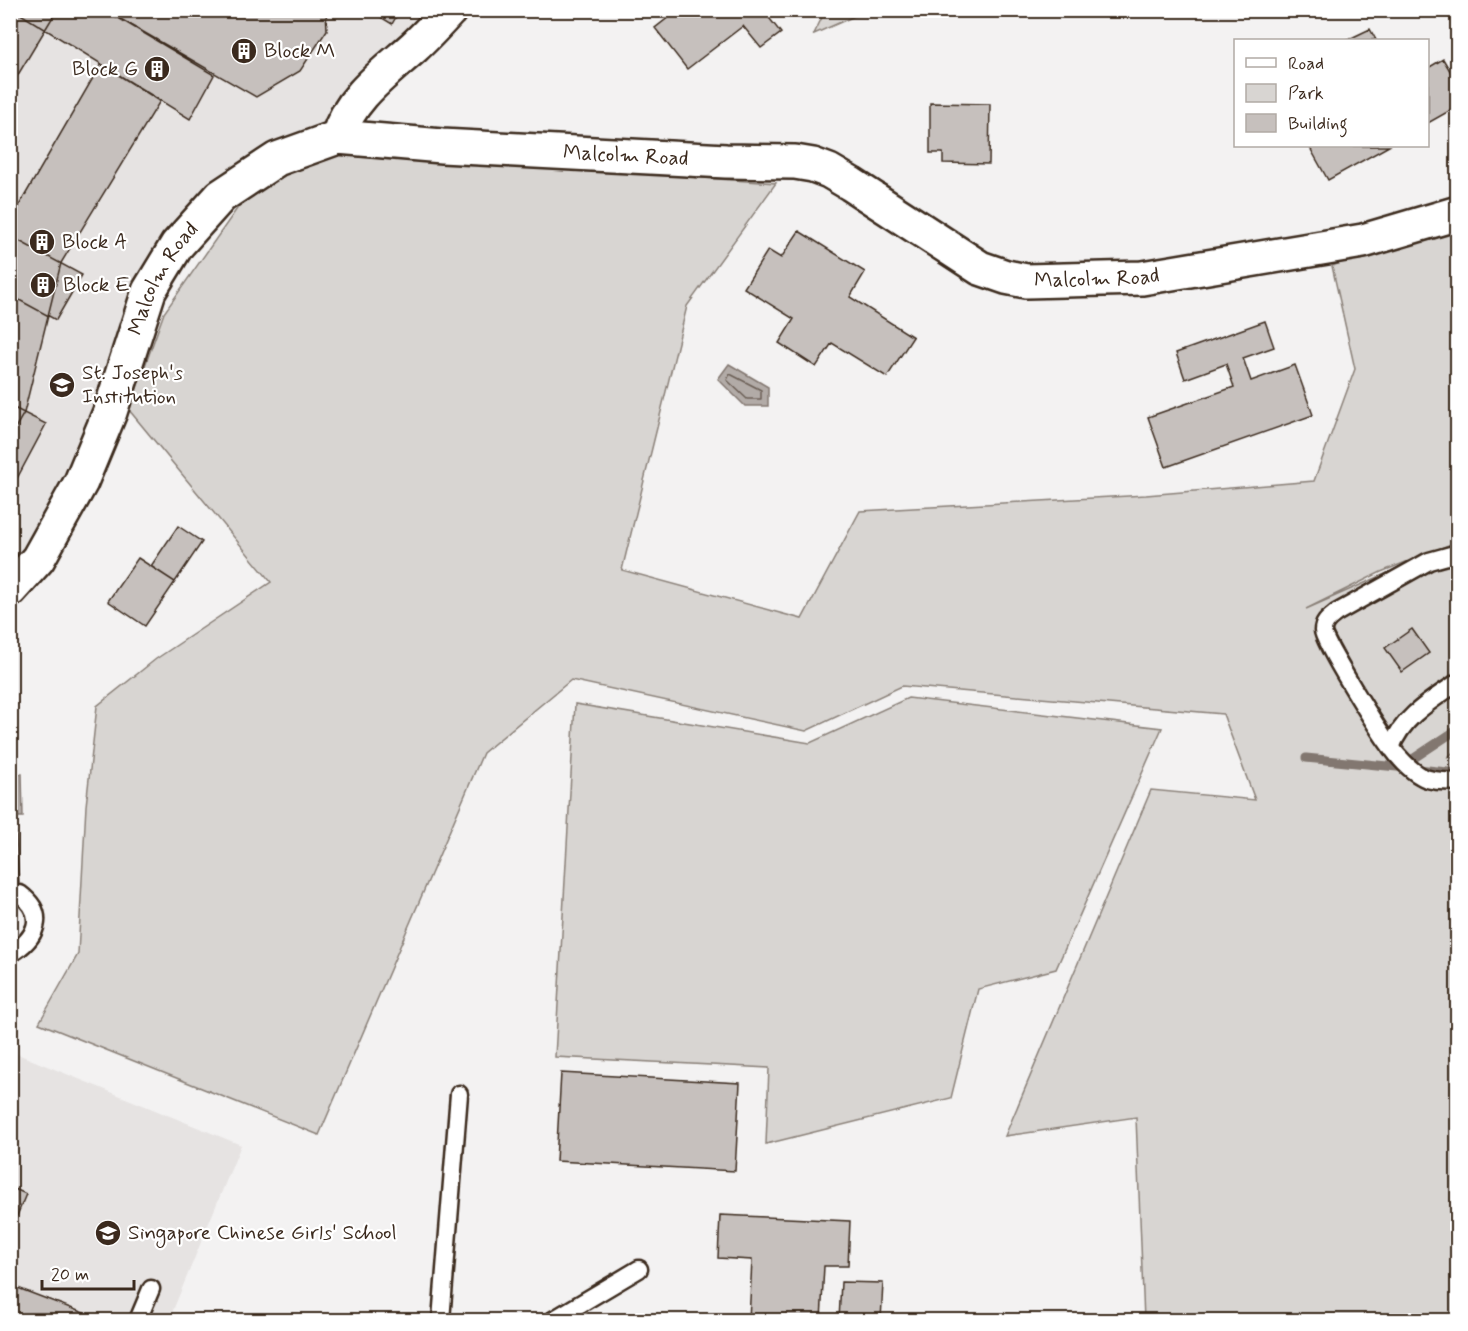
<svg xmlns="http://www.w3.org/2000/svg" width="1468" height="1331" font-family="Mynerve,sans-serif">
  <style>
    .built { fill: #e6e3e2 }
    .green { fill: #d8d5d2; stroke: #8a8078; stroke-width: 1.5; fill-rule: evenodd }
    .water { fill: #b2aba7; stroke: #827770; stroke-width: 1.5 }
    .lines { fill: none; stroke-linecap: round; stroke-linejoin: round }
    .shore { stroke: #6b5e55; stroke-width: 1.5 }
    .stream { stroke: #827770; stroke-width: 9 }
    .building { fill: #c6c0bd; stroke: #3b2a1e; stroke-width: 1.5 }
    .lane-casing { stroke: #3b2a1e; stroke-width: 21 }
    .street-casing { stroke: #3b2a1e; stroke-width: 38 }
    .lane { stroke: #fff; stroke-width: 16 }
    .street { stroke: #fff; stroke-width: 33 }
    .labels { text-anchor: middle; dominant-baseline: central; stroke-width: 4.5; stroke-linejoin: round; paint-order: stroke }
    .poi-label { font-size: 21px; fill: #3b2a1e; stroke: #fff; text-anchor: start }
    .street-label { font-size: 21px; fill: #3b2a1e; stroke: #fff }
  </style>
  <rect width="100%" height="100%" fill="#f3f2f2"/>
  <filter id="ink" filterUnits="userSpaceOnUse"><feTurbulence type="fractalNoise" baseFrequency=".0167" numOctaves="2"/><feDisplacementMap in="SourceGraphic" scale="12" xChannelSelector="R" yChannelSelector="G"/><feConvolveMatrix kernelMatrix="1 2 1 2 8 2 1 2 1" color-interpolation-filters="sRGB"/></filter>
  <g filter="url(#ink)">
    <path class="built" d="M11,11H437L338,137L181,227L81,482L11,590Z
      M10,1051L241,1145L169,1320H11Z"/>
    <path class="green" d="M825,11V10L866,11L814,34Z
      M345,153L776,183L687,306L622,570L802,619L860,511L1146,495L1314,481L1355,369L1332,266L1457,222L1458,748L1448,757L1458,759L1457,1320H1144L1136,1117L1005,1136L1151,790L1255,800L1223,714L902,686L806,731L571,680L483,753L319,1135L39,1023L78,954L86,806L97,706L156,659L271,582L129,410L164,313L241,203L287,171ZM1453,543V544L1306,609L1381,572Z
      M908,698L1162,728L1056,969L978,989L951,1098L766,1144L769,1068L555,1057L575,704L810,743Z"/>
    <path class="water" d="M729,364L768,387V406H745L718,379Z
      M10,774H22L23,817H11Z"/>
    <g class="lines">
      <path class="shore" d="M730,374L761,390V399H747L727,380Z"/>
      <path class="stream" d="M1306,758L1458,773
        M1402,766L1458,729"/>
    </g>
    <path class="building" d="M10,10H57L10,88Z
      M14,10H105L214,75L190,119Z
      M105,10H326L327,30L300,71L256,97Z
      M369,10H400L392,24Z
      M678,10H763L781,33L761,48L743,26L687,69L655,28Z
      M1370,29L1376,40H1347Z
      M1443,59L1458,84V106L1428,123V68Z
      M101,64L160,101L61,263L24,413L10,437V221Z
      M930,103L990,104L989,164L943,163V153H930Z
      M1309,146H1389L1328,180Z
      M799,231L865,272L850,297L913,337L887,377L832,343L816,367L779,343L794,319L744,288L768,250L781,258Z
      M10,236L82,275L56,320L10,295Z
      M1265,321L1274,347L1243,358L1251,381L1295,365L1313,415L1166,467L1148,417L1234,387L1226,364L1185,379L1176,353Z
      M10,406L46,424L14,484L10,482Z
      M178,526L202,542L175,582L151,566Z
      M138,558L175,582L145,626L108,601Z
      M1412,629L1429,653L1402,672L1385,648Z
      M16,833L19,885L10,886V834Z
      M561,1073L740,1083L735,1171L556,1161Z
      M10,1187L26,1194L10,1233Z
      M720,1215L850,1221L848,1266H824L821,1320H749L752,1260L718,1258Z
      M841,1282L883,1283L881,1320H839Z
      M10,1285L102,1320H10Z"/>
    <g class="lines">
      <g class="lane-casing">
        <path id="lane" d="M1458,553L1429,561L1336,613C1330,618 1323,622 1323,631C1323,642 1380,733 1391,747C1398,757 1410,770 1421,776C1430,782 1447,781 1458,782
          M1391,748C1402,717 1432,700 1458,682
          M10,954C36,939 48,915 20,894
          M138,1320L151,1289
          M441,1320L459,1094
          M553,1320L639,1269"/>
      </g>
      <g class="street-casing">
        <g id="street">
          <path d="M338,137C349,98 385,73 414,47C427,35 438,23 450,10"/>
          <path id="s1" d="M10,590L38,559L81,482L110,412L149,291L177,245L221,196L277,159L338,137L442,146L726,161L795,162L813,165L829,171L851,184L980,268L1006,277L1026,281L1142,278L1363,241L1458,213"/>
        </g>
      </g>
      <use href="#lane" class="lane"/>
      <use href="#street" class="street"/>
    </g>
  </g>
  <defs>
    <g id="building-disc" transform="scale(1.35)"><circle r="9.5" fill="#3b2a1e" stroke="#fff"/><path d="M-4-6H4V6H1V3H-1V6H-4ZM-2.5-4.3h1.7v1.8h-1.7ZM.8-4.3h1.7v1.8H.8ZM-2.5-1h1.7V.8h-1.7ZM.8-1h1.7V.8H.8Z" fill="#fff"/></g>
    <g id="school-disc" transform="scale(1.35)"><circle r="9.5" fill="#3b2a1e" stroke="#fff"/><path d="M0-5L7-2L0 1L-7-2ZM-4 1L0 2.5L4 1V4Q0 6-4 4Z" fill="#fff"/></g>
  </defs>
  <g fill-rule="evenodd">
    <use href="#building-disc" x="244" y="51"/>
    <use href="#building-disc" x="157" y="69"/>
    <use href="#building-disc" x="42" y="242"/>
    <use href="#building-disc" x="43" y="285"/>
    <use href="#school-disc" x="62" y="385"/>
    <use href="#school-disc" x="108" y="1233"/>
  </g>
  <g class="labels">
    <g class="poi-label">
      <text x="264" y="51">Block M</text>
      <text x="138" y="69" text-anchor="end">Block G</text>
      <text x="62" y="242">Block A</text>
      <text x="63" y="285">Block E</text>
      <text x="82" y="373">St. Joseph's<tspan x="82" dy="24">Institution</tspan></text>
      <text x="128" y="1233">Singapore Chinese Girls' School</text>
    </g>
    <g class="street-label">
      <text stroke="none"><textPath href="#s1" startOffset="873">Malcolm Road</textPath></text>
      <text stroke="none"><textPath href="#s1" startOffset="1376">Malcolm Road</textPath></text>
      <text stroke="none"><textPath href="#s1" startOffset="350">Malcolm Road</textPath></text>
    </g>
  </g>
  <rect width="1468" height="1331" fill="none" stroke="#fff" stroke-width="36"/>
  <rect x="18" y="18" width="1432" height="1295" fill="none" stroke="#3b2a1e" stroke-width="2" filter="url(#ink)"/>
  <rect x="1234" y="39" width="195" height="108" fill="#ffffff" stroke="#b1aaa5" stroke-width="1.5"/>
  <rect x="1246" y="58" width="30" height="9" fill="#ffffff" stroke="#b1aaa5" stroke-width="1.5"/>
  <text x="1288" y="69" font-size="18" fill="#3b2a1e">Road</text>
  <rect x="1246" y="84" width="30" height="18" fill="#d8d5d2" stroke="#b1aaa5" stroke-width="1.5"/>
  <text x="1288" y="99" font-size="18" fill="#3b2a1e">Park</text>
  <rect x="1246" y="114" width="30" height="18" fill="#c6c0bd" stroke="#b1aaa5" stroke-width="1.5"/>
  <text x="1288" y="129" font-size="18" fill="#3b2a1e">Building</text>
  <path d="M42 1280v9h92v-9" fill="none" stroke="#3b2a1e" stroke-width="3"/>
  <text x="51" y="1280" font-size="18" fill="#3b2a1e" stroke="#ffffff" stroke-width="4.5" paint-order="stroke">20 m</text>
</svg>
